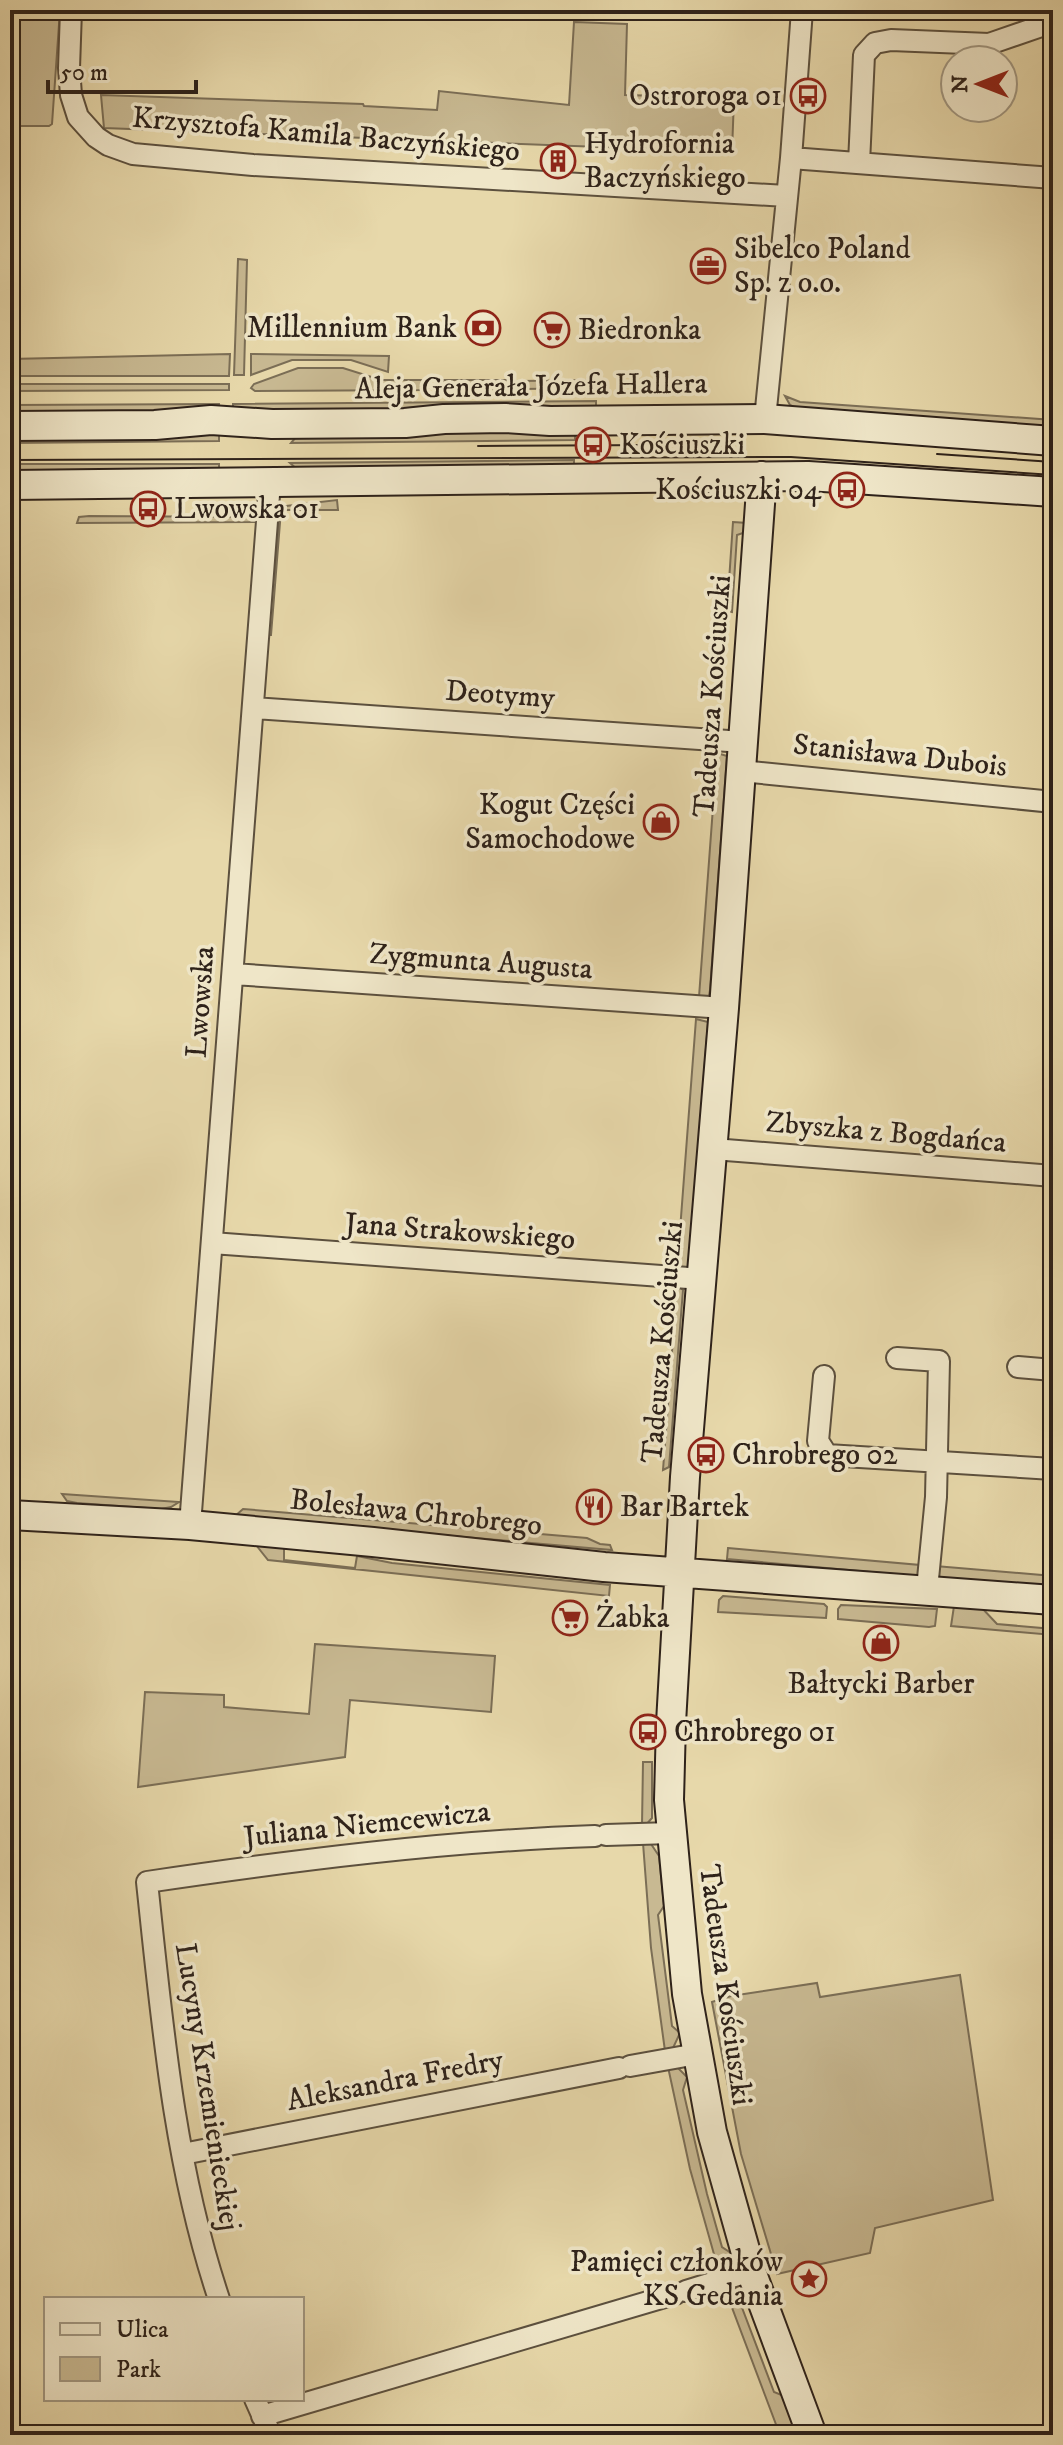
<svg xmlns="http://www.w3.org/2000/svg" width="1063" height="2445" font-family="'IM FELL DW Pica',serif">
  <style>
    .green { fill: #c8b992; stroke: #7b6e56; stroke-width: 2 }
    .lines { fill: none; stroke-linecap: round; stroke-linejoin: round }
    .street-casing { stroke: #5c503e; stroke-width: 24 }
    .secondary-casing { stroke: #2e221a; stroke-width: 32 }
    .street { stroke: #efe6c8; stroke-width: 20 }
    .secondary { stroke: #efe6c8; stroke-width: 28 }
    .tram { stroke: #2e221a; stroke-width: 2 }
    .labels { text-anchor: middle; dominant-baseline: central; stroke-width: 7; stroke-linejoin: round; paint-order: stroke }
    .poi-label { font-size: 30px; fill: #2e221a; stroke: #efe6c8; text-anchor: start }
    .street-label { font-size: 30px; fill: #2e221a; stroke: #efe6c8 }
  </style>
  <rect width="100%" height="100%" fill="#e7d8aa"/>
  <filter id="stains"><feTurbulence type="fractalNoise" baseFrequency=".0025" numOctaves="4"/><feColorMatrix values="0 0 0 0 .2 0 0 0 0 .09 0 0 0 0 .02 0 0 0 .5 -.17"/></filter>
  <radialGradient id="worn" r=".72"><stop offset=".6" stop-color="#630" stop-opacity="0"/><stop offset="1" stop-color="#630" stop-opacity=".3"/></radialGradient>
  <path class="green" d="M10,10H60L52,124L49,126H13L10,123Z
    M574,22L627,24L625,95L734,98L732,152L104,128L101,95L363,104L364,106L437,110L439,91L569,105Z
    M238,259L247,260L244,375H234Z
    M230,354L229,376H10V359Z
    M251,354L389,356L388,372L351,360H292L251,375Z
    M298,368H343L381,380H424L429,383L428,390L255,391L251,388L254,384Z
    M444,380H507L513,383V389L440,390V383Z
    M589,380L595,388L522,389V381Z
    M10,384H229V390L10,391Z
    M785,396L800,402L1053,420V430L798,409L790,405Z
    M596,401V410L233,414V404Z
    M219,404L220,415L10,416V405Z
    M468,424L575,433V440L291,443L296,437Z
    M219,426V441L10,443V437Z
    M574,460V466L298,470L290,463Z
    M10,464H219V471L10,472Z
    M337,500L338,510H281L271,635H268L280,510L286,506Z
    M89,516L256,517V522L77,523L79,517Z
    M733,522L747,523L746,532L737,535L732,612L727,611Z
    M717,753L727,756L710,990L709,996L699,997Z
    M696,1019L708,1022L689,1268L677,1270Z
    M677,1285L683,1290L669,1467L663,1470Z
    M62,1494L179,1502L171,1507L161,1509L77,1503L67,1501Z
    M243,1509L587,1538L600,1544L610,1545L612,1550L234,1517Z
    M256,1545L284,1548V1560L355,1568L357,1556L392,1563L610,1585L609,1596L268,1560Z
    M728,1548L920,1565V1573L916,1576L727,1559Z
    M935,1566L1053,1576V1587L936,1577Z
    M723,1596L824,1604L827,1607L826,1618L718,1612L719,1600Z
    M841,1605L937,1609L935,1626L929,1627L838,1619V1609Z
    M954,1606L981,1607L997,1624L1053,1629V1635L951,1626Z
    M315,1644L495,1656L491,1712L350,1700L345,1757L138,1787L145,1692L224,1695V1707L309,1714Z
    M643,1762H652V1818L645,1826L642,1825Z
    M643,1843L651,1844L659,1856L664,1906L658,1915L672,2026L680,2033L673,2048L665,2051L651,1948Z
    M960,1975L993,2200L875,2228L870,2253L777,2274L741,2154L712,2002L731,1996L817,1983L820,1997Z
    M668,2067H677L687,2077L683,2090L707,2194L722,2247L731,2253V2267L719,2272L690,2169Z
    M735,2288L745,2295L741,2305L774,2392L784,2396L800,2435H780L725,2289Z"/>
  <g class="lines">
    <g class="street-casing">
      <path id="street" d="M71,10L69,68L71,95L78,117L96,137L108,145L133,154L253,165L786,196
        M791,158L1053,178
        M859,163L864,55L875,43L891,40L989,44L1053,22
        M765,419L791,158L802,10
        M253,708L743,742
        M741,771L1053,802
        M233,974L724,1008
        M713,1149L1053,1176
        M212,1243L702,1279
        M897,1358L939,1361L936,1497L927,1589
        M1018,1367L1053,1370
        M824,1376L818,1441L827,1455L1053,1469
        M190,1525L270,482
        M606,1835L671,1833
        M630,2066L697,2054
        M183,2154L619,2068
        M686,2291L751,2271
        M219,2299C174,2165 162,2022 147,1882C296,1860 445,1841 595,1836
        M255,2399L271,2435
        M262,2416L675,2294"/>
    </g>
    <g class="secondary-casing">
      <path id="secondary" d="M10,426L155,425L211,420L272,424L405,423L444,419L505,418L550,421L765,419L1053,441
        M762,476L724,1008L685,1477L671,1723L669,1800L687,1994L712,2132L751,2271L812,2435
        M10,485L808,476L1053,492
        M10,1515L190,1525L373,1542L604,1567L1053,1600"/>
    </g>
    <use href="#street" class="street"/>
    <use href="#secondary" class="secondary"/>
    <path class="tram" d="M478,446L662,445
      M937,454L1053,462
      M10,460L791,457L1053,475"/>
  </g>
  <defs>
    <g id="bus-ring" transform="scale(1.8)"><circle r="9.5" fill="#efe6c8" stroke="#8f2418" stroke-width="1.5"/><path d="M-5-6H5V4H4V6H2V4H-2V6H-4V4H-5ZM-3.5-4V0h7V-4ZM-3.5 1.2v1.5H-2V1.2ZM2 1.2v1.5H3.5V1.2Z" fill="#8f2418"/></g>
    <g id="building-ring" transform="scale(1.8)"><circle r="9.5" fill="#efe6c8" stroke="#8f2418" stroke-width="1.5"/><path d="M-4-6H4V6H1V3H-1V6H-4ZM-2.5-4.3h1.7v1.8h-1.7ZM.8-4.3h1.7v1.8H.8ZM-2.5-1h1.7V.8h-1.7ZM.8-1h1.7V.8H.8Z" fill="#8f2418"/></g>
    <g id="office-ring" transform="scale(1.8)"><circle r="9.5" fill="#efe6c8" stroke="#8f2418" stroke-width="1.5"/><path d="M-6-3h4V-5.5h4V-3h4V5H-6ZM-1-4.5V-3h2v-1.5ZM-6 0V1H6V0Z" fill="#8f2418"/></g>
    <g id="bank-ring" transform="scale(1.8)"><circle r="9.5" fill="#efe6c8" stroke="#8f2418" stroke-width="1.5"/><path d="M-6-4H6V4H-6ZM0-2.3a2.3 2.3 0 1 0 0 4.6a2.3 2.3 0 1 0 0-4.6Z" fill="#8f2418"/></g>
    <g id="supermarket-ring" transform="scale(1.8)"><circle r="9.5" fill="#efe6c8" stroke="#8f2418" stroke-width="1.5"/><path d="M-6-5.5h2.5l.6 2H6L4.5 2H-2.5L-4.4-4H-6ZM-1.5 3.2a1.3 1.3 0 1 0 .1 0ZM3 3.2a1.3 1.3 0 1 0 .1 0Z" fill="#8f2418"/></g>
    <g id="shop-ring" transform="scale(1.8)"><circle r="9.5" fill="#efe6c8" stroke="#8f2418" stroke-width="1.5"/><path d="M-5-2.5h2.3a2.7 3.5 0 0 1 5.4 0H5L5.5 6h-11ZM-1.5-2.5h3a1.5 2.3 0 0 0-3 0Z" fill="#8f2418"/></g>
    <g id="restaurant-ring" transform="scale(1.8)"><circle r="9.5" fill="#efe6c8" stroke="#8f2418" stroke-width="1.5"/><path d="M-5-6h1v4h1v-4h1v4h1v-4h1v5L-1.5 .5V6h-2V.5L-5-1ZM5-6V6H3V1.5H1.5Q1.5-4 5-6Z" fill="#8f2418"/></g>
    <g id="sight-ring" transform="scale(1.8)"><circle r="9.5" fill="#efe6c8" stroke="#8f2418" stroke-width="1.5"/><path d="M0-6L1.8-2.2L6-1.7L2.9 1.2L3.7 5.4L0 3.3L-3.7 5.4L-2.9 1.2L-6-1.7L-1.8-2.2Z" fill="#8f2418"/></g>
  </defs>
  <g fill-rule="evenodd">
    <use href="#bus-ring" x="808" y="96"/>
    <use href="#building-ring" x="558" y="161"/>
    <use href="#office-ring" x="708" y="266"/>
    <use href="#bank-ring" x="483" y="328"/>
    <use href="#supermarket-ring" x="552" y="330"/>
    <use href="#bus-ring" x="593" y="445"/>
    <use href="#bus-ring" x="847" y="490"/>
    <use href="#bus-ring" x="148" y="509"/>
    <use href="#shop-ring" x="661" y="822"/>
    <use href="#bus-ring" x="706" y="1455"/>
    <use href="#restaurant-ring" x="594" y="1507"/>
    <use href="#supermarket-ring" x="570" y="1618"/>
    <use href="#shop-ring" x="881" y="1643"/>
    <use href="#bus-ring" x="648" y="1732"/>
    <use href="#sight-ring" x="809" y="2279"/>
  </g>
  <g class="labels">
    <g class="poi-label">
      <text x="782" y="96" text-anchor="end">Ostroroga 01</text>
      <text x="584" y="144">Hydrofornia<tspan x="584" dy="34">Baczyńskiego</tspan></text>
      <text x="734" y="249">Sibelco Poland<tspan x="734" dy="34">Sp. z o.o.</tspan></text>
      <text x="457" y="328" text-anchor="end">Millennium Bank</text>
      <text x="578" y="330">Biedronka</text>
      <text x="619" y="445">Kościuszki</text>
      <text x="821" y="490" text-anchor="end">Kościuszki 04</text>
      <text x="174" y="509">Lwowska 01</text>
      <text x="635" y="805" text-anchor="end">Kogut Części<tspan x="635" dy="34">Samochodowe</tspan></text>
      <text x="732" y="1455">Chrobrego 02</text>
      <text x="620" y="1507">Bar Bartek</text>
      <text x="596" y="1618">Żabka</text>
      <text x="881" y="1684" text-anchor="middle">Bałtycki Barber</text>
      <text x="674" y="1732">Chrobrego 01</text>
      <text x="783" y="2262" text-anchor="end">Pamięci członków<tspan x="783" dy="34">KS Gedania</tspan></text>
    </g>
    <g class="street-label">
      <text transform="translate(326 135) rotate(5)">Krzysztofa Kamila Baczyńskiego</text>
      <text transform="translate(531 387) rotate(-1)">Aleja Generała Józefa Hallera</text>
      <text transform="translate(500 695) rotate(4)">Deotymy</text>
      <text transform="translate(713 696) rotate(-86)">Tadeusza Kościuszki</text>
      <text transform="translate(900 756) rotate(6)">Stanisława Dubois</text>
      <text transform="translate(481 962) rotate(4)">Zygmunta Augusta</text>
      <text transform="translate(201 1002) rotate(-86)">Lwowska</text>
      <text transform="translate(886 1133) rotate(5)">Zbyszka z Bogdańca</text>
      <text transform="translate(460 1232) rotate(4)">Jana Strakowskiego</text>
      <text transform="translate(663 1342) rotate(-85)">Tadeusza Kościuszki</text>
      <text transform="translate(416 1513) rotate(6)">Bolesława Chrobrego</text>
      <text transform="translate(367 1825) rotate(-6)">Juliana Niemcewicza</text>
      <text transform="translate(725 1985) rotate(82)">Tadeusza Kościuszki</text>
      <text transform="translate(395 2081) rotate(-11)">Aleksandra Fredry</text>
      <text transform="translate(207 2087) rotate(81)">Lucyny Krzemienieckiej</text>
    </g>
  </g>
  <rect width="1063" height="2445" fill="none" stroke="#e7d8aa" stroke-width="40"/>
  <rect x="12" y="12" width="1039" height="2421" fill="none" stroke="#2e221a" stroke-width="4"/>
  <rect x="20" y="20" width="1023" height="2405" fill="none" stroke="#2e221a" stroke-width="2"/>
  <rect x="44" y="2297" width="260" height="104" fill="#efe6c8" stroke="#a29882" stroke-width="2"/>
  <rect x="60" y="2323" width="40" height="12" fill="#efe6c8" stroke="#a29882" stroke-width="2"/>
  <text x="116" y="2337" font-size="24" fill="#2e221a">Ulica</text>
  <rect x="60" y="2357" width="40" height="24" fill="#c8b992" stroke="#a29882" stroke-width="2"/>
  <text x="116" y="2377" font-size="24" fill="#2e221a">Park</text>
  <g transform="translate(979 84) rotate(270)"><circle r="38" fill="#efe6c8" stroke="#a29882" stroke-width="2"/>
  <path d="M0-6L14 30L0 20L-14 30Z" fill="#8f2418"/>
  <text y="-12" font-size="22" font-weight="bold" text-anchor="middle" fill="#2e221a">N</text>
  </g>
  <path d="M48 80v12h148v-12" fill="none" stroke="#2e221a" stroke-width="4"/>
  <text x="60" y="80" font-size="24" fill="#2e221a" stroke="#efe6c8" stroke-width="6" paint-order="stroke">50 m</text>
  <rect width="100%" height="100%" filter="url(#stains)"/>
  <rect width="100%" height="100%" fill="url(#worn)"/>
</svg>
